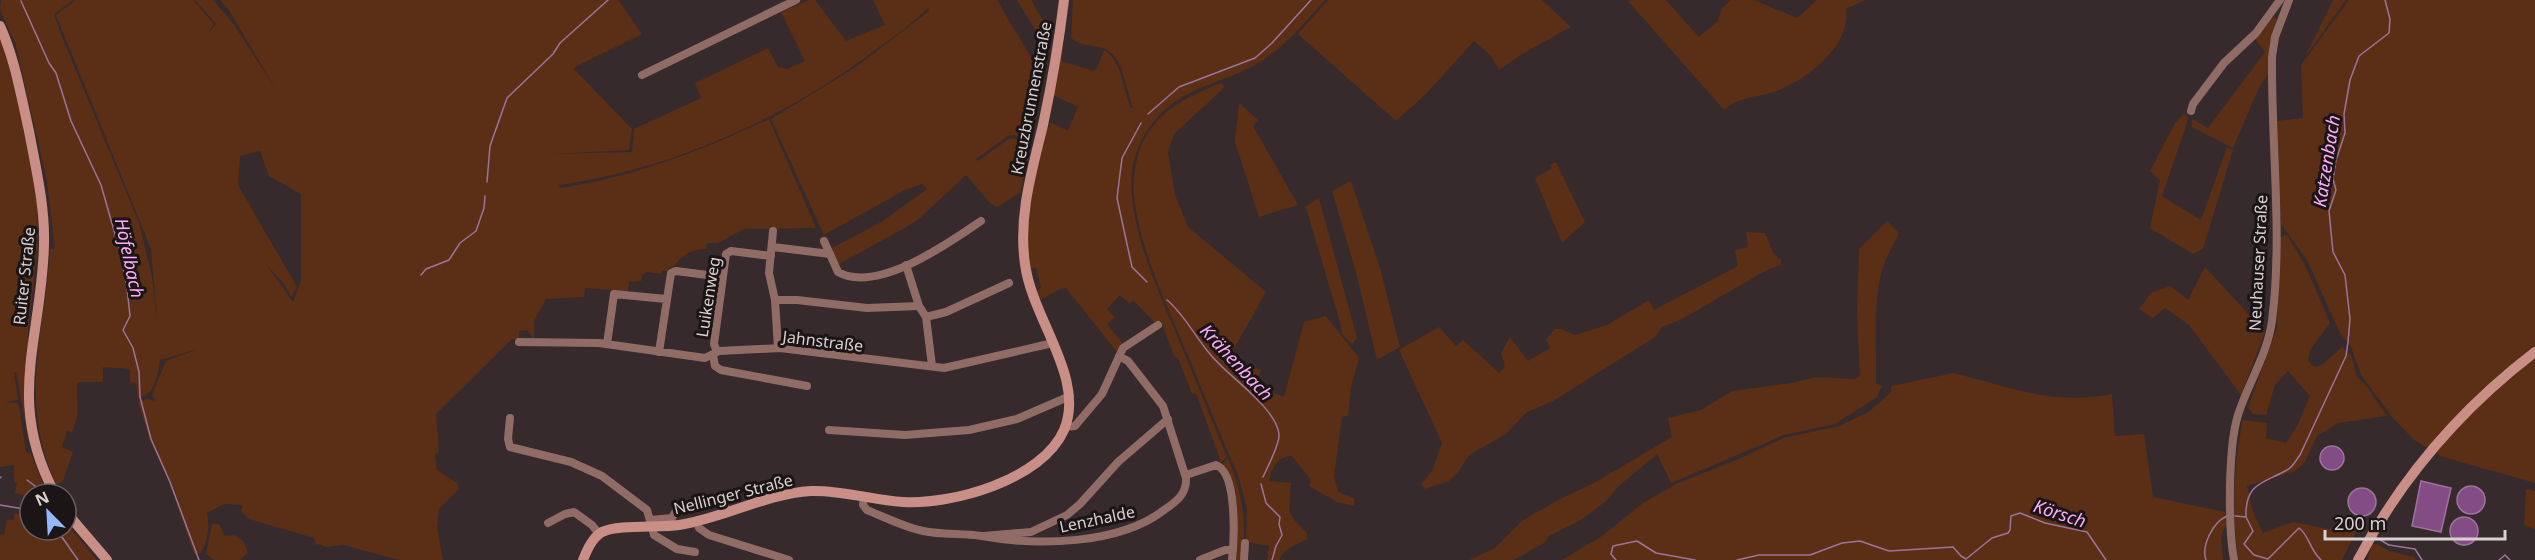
<svg xmlns="http://www.w3.org/2000/svg" width="2535" height="560" font-family="'Noto Sans',sans-serif">
  <style>
    .green { fill: #5a2f15; fill-rule: evenodd }
    .water { fill: #834c84; stroke: #9c749b; stroke-width: 1.5 }
    .lines { fill: none; stroke-linecap: round; stroke-linejoin: round }
    .stream { stroke: #9c749b; stroke-width: 1.5 }
    .minor { stroke: #916c66; stroke-width: 8 }
    .secondary { stroke: #c98e85; stroke-width: 10 }
    .labels { text-anchor: middle; dominant-baseline: central; stroke-width: 6; stroke-linejoin: round; paint-order: stroke }
    .street-label { font-size: 16px; fill: #d8d0d1; stroke: #1b1516 }
    .water-label { font-size: 18px; font-style: italic; fill: #fcacfc; stroke: #1b1516 }
  </style>
  <rect width="100%" height="100%" fill="#372a2c"/>
  <path class="green" d="M1,0H73L54,14L62,37L139,223L152,277L157,319L151,249L56,15L76,0H193L214,24L207,35L216,24L195,0H213L232,22L275,88L229,10L220,0H618L642,34L573,68L632,129L629,150L550,154L632,152L634,129L701,98L695,83L768,48L778,67L787,69L805,61L781,12L809,0H815L846,41L885,25L873,0H997L1039,71L1023,137L1014,135L1008,136L976,159L978,161L1010,138L1018,139L1029,153L1020,193L997,207L991,204L966,175L920,218L903,229L837,265L830,249L883,221L927,189L922,184L905,190L824,235L771,119L856,67L929,11L928,8C913,23 895,36 878,48C786,118 673,169 559,185L560,188C634,177 701,151 769,119L816,228L744,229L718,243H707L706,249C692,249 681,255 673,268L669,267L667,271H662V274L647,272L642,275L641,281L629,282L628,291L585,288L584,297L546,299L534,321V339L527,330L519,331V339H512L436,414L439,452L435,454L437,470L457,483L459,489L439,509L437,528L443,560H400L343,545L326,547L320,544L316,545L314,538L249,519L241,511L243,505L224,504L207,513C210,526 208,541 201,553L194,554L169,481L151,443L138,402L148,399L156,401L152,395L166,361L198,349L160,360C157,376 156,394 138,398L136,383L130,382V369L103,367V382H77C76,402 81,411 72,432L67,431L62,447L73,452L63,481L56,485C18,395 44,340 50,249L55,248L47,181L15,42L0,10ZM260,151L269,176L301,194V281L293,302L266,264L285,285L291,297L297,287L238,185L240,156Z
    M1017,0H1031L1046,26L1044,44Z
    M1073,0H1325C1302,26 1279,54 1247,69C1222,81 1195,87 1172,104C1150,121 1135,144 1132,173C1126,227 1165,305 1185,355C1199,389 1213,423 1227,457L1221,462L1196,393L1192,394L1178,358L1174,356L1161,321L1156,324L1134,301L1129,303L1120,295L1107,309L1115,317L1107,324L1124,345L1117,352L1066,288L1060,289L1038,301L1036,291L1041,288L1036,268H1032V274C1018,226 1035,175 1045,128H1049L1050,122L1068,131L1078,107L1053,95L1063,43L1062,61L1093,71L1097,68L1104,50C1122,60 1123,89 1131,108L1133,107C1125,89 1124,55 1103,48C1092,45 1080,46 1071,38Z
    M1328,0H1542L1571,27L1522,54L1499,70L1492,57L1474,41L1427,93L1396,121L1298,34Z
    M1631,0H1666L1699,37L1718,21L1722,8L1731,0H1754L1797,18L1817,0H1865L1846,9C1852,44 1808,79 1779,90C1759,98 1741,95 1724,110L1628,1Z
    M2333,0H2346L2305,57Z
    M2349,0H2535V483L2443,457L2414,440L2393,418L2361,375L2351,347L2340,333L2307,260L2281,224L2277,121L2303,118L2301,65Z
    M2274,16L2277,19L2269,51V72L2257,92L2233,148L2192,127V119L2208,128L2265,52L2255,39Z
    M0,34L22,114L37,202L38,244L28,330L31,440H29L28,437L16,372L14,373L18,400L5,402L17,403L19,406L26,452L31,454L47,494H39L35,491L34,494H30V497L15,493L17,483H14V465L0,467Z
    M1221,83L1225,87L1174,134L1168,152L1175,195L1188,227L1266,292L1231,354L1236,362L1261,370L1256,385L1284,397L1304,322L1326,316L1359,358L1351,387L1348,416L1342,417L1334,476L1338,492L1354,498V506L1337,502L1309,486L1311,480L1292,456C1277,456 1272,468 1269,481L1291,483L1289,510L1295,521L1307,533V539C1296,545 1284,548 1279,560H1267L1269,546L1246,542L1247,509L1239,478C1221,436 1204,394 1186,351C1166,303 1139,248 1134,195C1133,179 1135,162 1141,146C1156,111 1188,96 1221,83Z
    M1239,103L1258,120L1253,126L1298,205L1259,217L1235,142Z
    M2184,114L2188,118L2186,126L2162,196L2201,220L2227,147L2233,150L2203,249L2193,254L2150,228L2160,180L2150,171L2175,123Z
    M1556,162L1585,222L1562,243L1535,178L1552,168L1550,165Z
    M1351,181L1380,268L1400,347L1377,360L1356,272L1332,191Z
    M1319,198L1357,338L1352,344L1341,333L1342,332L1340,322L1306,208L1302,209Z
    M1887,221L1899,233C1894,244 1887,256 1883,267C1872,304 1877,345 1876,383L1882,386L1877,397L1835,424L1784,435L1671,483L1657,454L1620,485L1606,501L1581,520L1549,536L1544,543L1514,560H1469L1495,548L1523,520L1562,498L1594,483L1672,437L1668,418L1701,410L1732,391L1792,383L1816,377L1855,379L1860,376L1857,314L1859,249Z
    M1746,232L1765,233L1773,253L1781,260V265L1767,270L1682,319L1662,327L1655,337L1553,401L1527,412L1506,434L1469,455L1458,472L1449,481L1425,489L1421,484L1432,471L1442,443L1399,350L1439,327L1456,346L1463,340L1499,373L1505,366L1501,353L1510,337L1528,361L1550,348L1546,339L1555,329H1561L1575,335L1607,325L1649,300L1654,310L1738,266L1735,250L1748,247Z
    M2287,235L2305,265L2330,323L2310,350L2308,361L2314,367L2322,365L2342,347L2351,355L2357,377L2367,387L2387,416L2338,423L2317,436L2305,462L2295,471L2247,486L2253,512L2263,533L2293,522L2334,530L2356,531L2342,560H2239C2231,521 2234,459 2243,420L2267,423L2266,438L2286,443L2298,424L2310,396L2288,371L2275,385L2266,415L2253,414L2248,407L2277,328L2280,237Z
    M2205,267L2265,332L2241,395L2189,325L2165,308L2153,318L2139,309L2151,293L2170,286L2188,300Z
    M1954,373C2009,387 2055,406 2112,394L2115,436L2144,434L2153,497L2225,512L2226,524L2221,536L2223,560H1562L1602,536L1643,503L1676,484L1741,458L1783,438L1839,426L1870,411L1891,392V386Z
    M1228,458C1243,496 1247,520 1242,560H1234L1230,482L1222,464Z
    M2526,489L2535,491V529L2524,525Z
    M15,513L30,516V530H66V523L97,560H0V534L4,535L7,519L13,520Z
    M212,524H219L225,536L234,535L243,541L248,552L240,560H214L206,554Z
    M2371,544H2377L2389,551L2415,557L2416,560H2368Z"/>
  <path class="water" d="M2320 458a12 12 0 1 1 24 0a12 12 0 1 1-24 0Z
    M2421,481L2451,488L2441,532L2412,526Z
    M2457 500a14 14 0 1 1 28 0a14 14 0 1 1-28 0Z
    M2348 502a14 14 0 1 1 28 0a14 14 0 1 1-28 0Z
    M2450 531a14 14 0 1 1 28 0a14 14 0 1 1-28 0Z"/>
  <g class="lines">
    <path class="stream" d="M21,1L49,63L56,73L71,121L101,185L121,255L127,288L130,316L123,330L133,348L139,372L140,397L151,439L170,482L199,560
      M1148,114L1179,87L1255,58L1272,43L1311,0
      M1141,123L1122,158L1117,198L1132,267L1147,282
      M487,182L490,146L507,98L553,54L560,43L608,0
      M421,275L426,269L449,260L460,243L476,231L484,208L485,196
      M1167,300C1185,315 1195,337 1210,354C1226,375 1276,407 1279,434C1280,444 1267,468 1263,477
      M0,478L1,477
      M27,480L35,486L36,494
      M1261,484L1266,503L1280,517L1279,524L1282,535L1276,546L1272,560
      M0,505L30,510
      M2235,516L2246,517L2253,531L2244,544L2254,555L2268,559L2299,528C2309,535 2309,549 2321,560
      M2246,517C2245,483 2262,484 2287,470C2293,467 2296,460 2300,455L2346,356L2348,342L2350,319L2345,275L2333,252L2329,211L2336,190L2333,179L2336,160L2345,133L2344,114L2350,80L2359,56L2389,33L2390,19L2385,0
      M57,530L78,560
      M2377,538L2389,545L2415,549L2422,560
      M1616,560L1611,554L1613,546L1637,541L1656,553L1695,560
      M1737,560L1759,555H1810L1842,543L1860,541L1889,551L1953,547L1961,556L1966,559L1992,538L2008,533L2010,530L2011,516L2020,513L2045,523L2087,532L2106,560
      M2206,560C2201,546 2213,522 2227,516
      M2499,560L2505,555L2510,560"/>
    <path class="minor" d="M642,75L796,0
      M2191,111L2193,104L2224,63L2256,33L2280,0
      M773,231L769,273L775,300L778,348
      M824,241L838,272C877,294 949,243 981,221
      M773,247L830,254
      M906,265L919,306L926,317L932,366
      M775,300H797L867,308L919,306
      M926,317L946,312L1009,283
      M519,342L599,343L705,358L719,351L780,348L944,368L1053,343
      M607,344L614,294L666,299
      M659,352L671,273L676,271L723,277
      M717,352L714,344L726,254L731,251L771,256
      M713,355L715,366L721,370L807,386
      M510,418L508,439L510,447L571,462L602,476L647,510L654,535L677,549L695,552
      M1065,427L1075,426L1102,394L1123,348L1158,325
      M829,430L905,435L969,430L1017,419L1070,396
      M1186,475L1216,465C1238,473 1234,541 1232,560
      M864,496L863,505L867,510C884,517 904,527 923,531C942,535 963,533 982,536C1036,546 1119,545 1164,510C1176,502 1187,494 1186,478L1163,406L1128,361L1119,356
      M650,520L672,518L678,507L719,499L723,501L727,511
      M696,521L699,528L709,535L789,560
      M548,523L565,514L574,512L592,525L599,534
      M984,536L1031,532L1067,515L1080,504L1118,462L1168,419
      M1200,560L1225,550H1233
      M1244,560L1245,543
      M2234,560C2228,527 2228,447 2238,415C2248,383 2267,356 2272,321C2283,234 2271,145 2272,57L2275,37L2289,0"/>
    <path class="secondary" d="M0,26C15,59 21,96 29,131C36,169 45,206 44,244C42,338 5,401 55,494
      M66,512L107,560
      M583,560C587,550 592,538 602,532C617,524 660,528 679,525C724,518 765,494 811,491C842,490 872,500 903,502C952,505 1042,480 1064,430C1086,378 1032,319 1025,264C1018,216 1032,171 1043,125C1052,83 1059,42 1064,0
      M2358,560C2401,478 2462,408 2535,352"/>
  </g>
  <g class="labels">
    <g class="street-label">
      <text transform="translate(1031 98) rotate(-79)">Kreuzbrunnenstraße</text>
      <text transform="translate(2258 263) rotate(-87)">Neuhauser Straße</text>
      <text transform="translate(24 276) rotate(-84)">Ruiter Straße</text>
      <text transform="translate(708 297) rotate(-81)">Luikenweg</text>
      <text transform="translate(823 341) rotate(7)">Jahnstraße</text>
      <text transform="translate(733 494) rotate(-14)">Nellinger Straße</text>
      <text transform="translate(1097 519) rotate(-12)">Lenzhalde</text>
    </g>
    <g class="water-label">
      <text transform="translate(2326 161) rotate(-81)">Katzenbach</text>
      <text transform="translate(130 258) rotate(78)">Höfelbach</text>
      <text transform="translate(1237 362) rotate(47)">Krähenbach</text>
      <text transform="translate(2060 513) rotate(18)">Körsch</text>
    </g>
  </g>
  <g transform="translate(48 512) rotate(336)"><circle r="28" fill="#1b1516" stroke="#676061" stroke-width="1.5"/>
  <path d="M0-4.5L10 22L0 15L-10 22Z" fill="#94b7fd"/>
  <text y="-9" font-size="16" font-weight="bold" text-anchor="middle" fill="#d8d0d1">N</text>
  </g>
  <path d="M2325 530v9h180v-9" fill="none" stroke="#d8d0d1" stroke-width="3"/>
  <text x="2334" y="530" font-size="18" fill="#d8d0d1" stroke="#1b1516" stroke-width="4.5" paint-order="stroke">200 m</text>
</svg>
